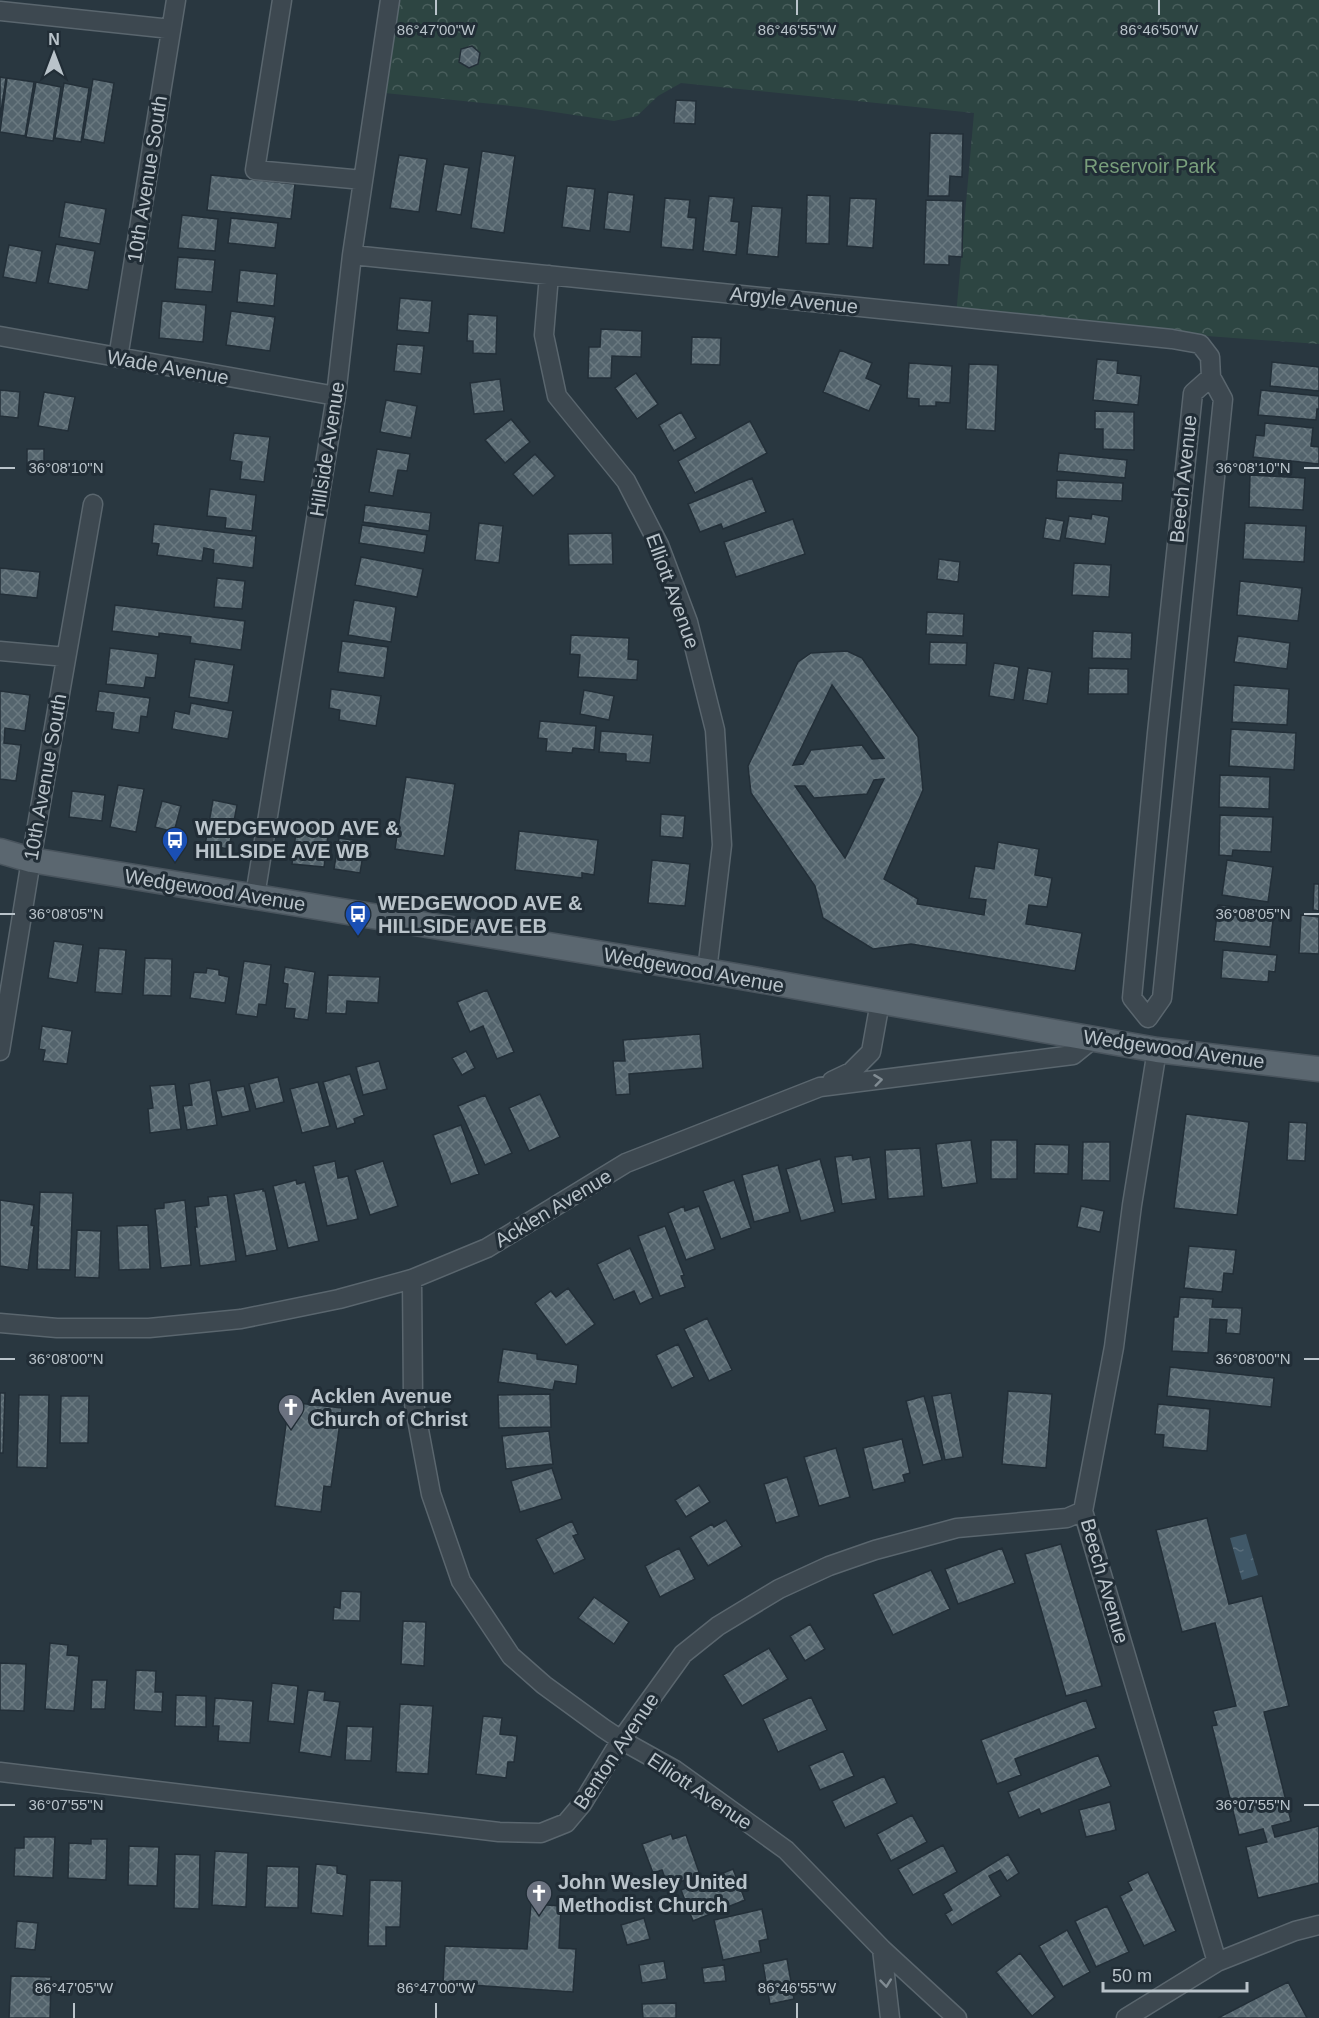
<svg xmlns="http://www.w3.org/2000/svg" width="1319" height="2018" font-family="Helvetica,sans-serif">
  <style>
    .park { fill: url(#park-crowns) }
    .water { fill: url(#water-ripples) }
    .building { fill: url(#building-cross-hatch); stroke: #232f38; stroke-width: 1.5; fill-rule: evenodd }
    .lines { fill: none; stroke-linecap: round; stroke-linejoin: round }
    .minor-casing { stroke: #5a666e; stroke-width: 21 }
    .major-casing { stroke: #49545d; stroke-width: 27 }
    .minor { stroke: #3d4850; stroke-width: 18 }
    .major { stroke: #5b6770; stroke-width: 24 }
    .oneway { stroke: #818c93 }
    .ticks { fill: none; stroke: #b9c3ca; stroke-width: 2 }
    .labels { text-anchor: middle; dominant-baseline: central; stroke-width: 6; stroke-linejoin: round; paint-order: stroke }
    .park-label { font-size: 20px; fill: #799f7c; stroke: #212d36 }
    .street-label { font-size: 20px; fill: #b9c3ca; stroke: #212d36 }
    .poi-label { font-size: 20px; font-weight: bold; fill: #b9c3ca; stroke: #212d36; text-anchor: start }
    .ticks-label { font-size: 15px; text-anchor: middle; fill: #b9c3ca; stroke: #212d36; stroke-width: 6; stroke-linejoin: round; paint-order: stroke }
  </style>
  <defs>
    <pattern id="park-crowns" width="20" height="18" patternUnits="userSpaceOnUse" patternTransform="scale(1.5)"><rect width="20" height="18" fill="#2d4542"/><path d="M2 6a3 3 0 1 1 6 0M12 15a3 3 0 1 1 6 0" fill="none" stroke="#495e5c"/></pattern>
    <pattern id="water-ripples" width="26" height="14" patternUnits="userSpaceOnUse" patternTransform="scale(1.5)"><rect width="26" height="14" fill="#405868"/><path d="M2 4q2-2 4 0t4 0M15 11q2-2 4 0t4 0" fill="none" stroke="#5a6e7c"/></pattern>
    <pattern id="building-cross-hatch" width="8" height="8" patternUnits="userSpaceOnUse" patternTransform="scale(1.5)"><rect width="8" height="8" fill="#54646d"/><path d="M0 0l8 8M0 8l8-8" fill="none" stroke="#6a7980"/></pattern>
  </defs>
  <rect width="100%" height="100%" fill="#293740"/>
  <path class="park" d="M390,0H1319V344L1011,322L956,316L974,113L681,83L658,96L637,116L614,121L521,107L375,92Z"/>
  <path class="water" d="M1246,1534L1258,1575L1242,1580L1230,1538Z"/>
  <path class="building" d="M472,46L480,53L478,64L469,68L459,62L461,49Z
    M0,77L6,78L0,118Z
    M7,78L34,82L25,136L0,132Z
    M93,79L114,83L104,143L83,139Z
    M36,82L61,87L53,141L26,137Z
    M64,83L89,88L81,142L55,138Z
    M676,100L696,101L695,124L674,123Z
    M930,133L963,134L962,177L950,176L949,196H928Z
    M482,151L515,156L504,233L471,228Z
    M399,155L427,159L419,212L390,208Z
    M444,164L469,168L461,215L436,211Z
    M211,175L295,184L291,219L207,210Z
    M567,186L595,189L590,231L562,227Z
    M608,192L634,195L630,232L604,229Z
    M807,195L830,196L829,244L806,243Z
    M709,196L734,198L731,221L739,222L736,255L703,251Z
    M665,198L690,200L688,217L696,218L693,250L661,247Z
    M850,198L876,199L873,248L847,246Z
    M926,200L963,201L962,257L949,256V265L924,264Z
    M65,202L106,209L100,244L59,237Z
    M752,206L782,208L778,257L747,254Z
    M182,215L218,219L215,251L178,248Z
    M231,218L278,223L275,248L228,243Z
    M56,244L95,251L88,290L48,283Z
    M9,245L42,251L36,283L3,277Z
    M178,257L215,260L212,292L175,289Z
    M240,270L277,274L274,306L237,302Z
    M400,298L432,301L429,333L397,330Z
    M162,301L206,305L203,342L159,338Z
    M231,311L275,317L270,351L226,345Z
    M468,314L497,316L496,354L473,353V341H467Z
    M601,329L642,331L641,357L612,356L611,378H588L589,347H600Z
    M692,337L721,338L720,365L691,364Z
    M397,344L424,346L421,374L394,371Z
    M840,350L872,363L866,378L881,385L869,411L823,392Z
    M1097,359L1118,361L1117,373L1141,376L1138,405L1093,400Z
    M1272,362L1319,367V391L1270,386Z
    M909,363L952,366L950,403L936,402V406H919V399L907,398Z
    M969,364L998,365L995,431L966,429Z
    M636,373L658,404L637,419L615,388Z
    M500,379L504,411L474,414L470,383Z
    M0,390L20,392L18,418L0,416Z
    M1261,390L1319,396V409H1317L1316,420L1258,415Z
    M44,392L75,397L68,431L38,426Z
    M386,400L417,406L411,438L380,432Z
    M1095,411L1134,412V450L1103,449V429H1095Z
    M681,412L696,438L674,451L659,425Z
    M511,419L530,442L505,463L485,440Z
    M750,421L767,453L695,493L678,461Z
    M1265,423L1313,428L1311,446L1319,447V464L1253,457L1256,435L1264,436Z
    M234,433L270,437L264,482L240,479L242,462L230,460Z
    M27,449H44V469H27Z
    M377,449L410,454L407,471L398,470L393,496L369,492Z
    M1059,453L1127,460L1125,478L1057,471Z
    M535,454L555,476L533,496L513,474Z
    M1250,475L1305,478L1303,510L1249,507Z
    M752,478L766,512L723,529L721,524L700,532L688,504Z
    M1057,480L1123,483L1122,501L1056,498Z
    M210,489L256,495L252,531L225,528L226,518L207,516Z
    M365,505L431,513L429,531L363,522Z
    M1092,514L1109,517L1105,544L1065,538L1069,516L1091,519Z
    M1046,518L1064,521L1060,541L1043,538Z
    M793,519L805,554L736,577L724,542Z
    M479,523L503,526L499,563L475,560Z
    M1245,523L1306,526L1304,562L1243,559Z
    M154,524L256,536L253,568L213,563L214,550L204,548L202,561L157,555L159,544L152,543Z
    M362,525L427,535L424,553L359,543Z
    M612,533L613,564L569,565L568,534Z
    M361,557L423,569L417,597L355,585Z
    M939,559L960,562L958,582L937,579Z
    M1074,563L1111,565L1109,597L1072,595Z
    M0,568L40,572L37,598L0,594Z
    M217,578L245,581L242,609L214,607Z
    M1240,581L1302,588L1298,621L1237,615Z
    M354,600L396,607L391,642L348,635Z
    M115,605L245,621L241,650L190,643L191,637L159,633V637L112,631Z
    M927,612L964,614L963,636L926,634Z
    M1093,631L1132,633L1131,659L1092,658Z
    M571,635L629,638L628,659L638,660L637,680L578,677L580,655L570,654Z
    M1238,636L1290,643L1287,669L1234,662Z
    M342,641L388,647L384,678L338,672Z
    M930,642L967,643L966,665L929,664Z
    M110,648L158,654L155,678L146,677L144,688L106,684Z
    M847,651L862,658L918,737L923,790L884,879L918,899L917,904L984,915L986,900L969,898L975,866L994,869L998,842L1039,849L1035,875L1052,878L1047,907L1029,905L1026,924L1082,933L1075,971L911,944L873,949L823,918L815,886L751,793L748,766L798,662L811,653ZM832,685L884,758L872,759L862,745L811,750L803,764L793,765ZM884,779L845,858L795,786H805L814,798L867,794L874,780Z
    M195,659L234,665L228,703L189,697Z
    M994,663L1019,667L1014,700L989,696Z
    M1028,668L1052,672L1047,704L1023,700Z
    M1089,668L1128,669V694H1088Z
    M1234,685L1289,689L1287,725L1232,722Z
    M331,689L381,696L376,726L339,720L340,710L329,708Z
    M584,690L614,696L609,720L580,714Z
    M0,691L30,695L25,731L5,728L4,743L21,745L16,781L0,779Z
    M99,691L150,698L147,717L141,716L139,733L112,729L114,713L96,711Z
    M191,703L233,711L228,739L172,729L175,711L189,714Z
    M540,721L596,726L594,750L573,748L572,753L546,751L547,739L538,738Z
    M1231,729L1296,733L1294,770L1229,766Z
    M601,731L653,735L650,763L626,761V754L599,752Z
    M1220,775L1270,777L1269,809L1219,807Z
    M406,777L455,784L444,856L395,849Z
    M118,785L144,789L136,832L110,827Z
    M72,791L105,795L102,821L69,817Z
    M213,800L237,805L229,849L205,845Z
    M162,801L181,806L174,832L155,827Z
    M661,814L685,816L683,838L660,836Z
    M1220,815L1273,817L1271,852L1233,850L1232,856L1219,855Z
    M297,824L329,828L324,867L292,864Z
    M519,831L598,840L594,875L582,873V878L515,870Z
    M339,838L365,842L360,873L334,869Z
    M652,860L690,864L685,906L648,903Z
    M1227,860L1273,867L1268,902L1222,895Z
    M1314,884H1319V911L1313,910Z
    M1218,905L1274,911L1270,947L1214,941Z
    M1301,915L1319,917V954L1299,953Z
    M54,941L83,945L77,983L48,978Z
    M99,948L126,950L122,994L95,992Z
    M1223,950L1277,955L1275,972L1269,971L1268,982L1221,978Z
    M145,958L172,959L171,996L143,995Z
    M244,961L271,965L266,1005L259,1004L257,1017L236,1014Z
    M285,967L315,972L308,1020L294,1018L295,1009L285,1008L288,984L283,983Z
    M207,968L219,970V975L229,977L225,1003L190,998L194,972L206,973Z
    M328,975L380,977L378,1003L347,1001L346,1014L326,1013Z
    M487,990L514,1052L497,1059L483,1026L470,1032L457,1002Z
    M42,1026L72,1031L67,1064L43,1061L45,1050L39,1049Z
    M700,1034L703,1068L629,1074L630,1094L616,1095L613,1061H625L623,1040Z
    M466,1051L475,1068L462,1075L452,1058Z
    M379,1061L387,1089L363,1095L356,1067Z
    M350,1074L364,1115L354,1119L355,1123L337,1129L323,1082Z
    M278,1077L284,1102L256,1109L249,1084Z
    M210,1080L217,1125L187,1130L183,1106L192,1105L189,1084Z
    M318,1082L330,1126L302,1133L290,1089Z
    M175,1084L181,1129L150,1133L148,1109L153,1108L150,1086Z
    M244,1086L250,1111L222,1117L216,1091Z
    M540,1094L560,1137L529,1151L509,1108Z
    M485,1095L512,1153L485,1165L458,1106Z
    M1186,1114L1249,1122L1237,1215L1174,1208Z
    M1289,1122L1307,1123L1305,1161L1287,1160Z
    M461,1125L479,1174L451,1184L433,1135Z
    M971,1140L977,1183L942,1188L936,1144Z
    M991,1140H1017V1179H991Z
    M1083,1142H1110V1181L1082,1180Z
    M1035,1144L1069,1145L1068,1174L1034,1173Z
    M920,1148L924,1196L888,1199L885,1150Z
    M852,1155L853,1160L870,1157L876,1199L842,1204L835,1157Z
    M820,1159L835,1212L801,1221L786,1169Z
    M335,1161L338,1178L348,1176L358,1219L327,1226L313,1166Z
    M383,1161L398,1206L370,1215L355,1170Z
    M778,1165L790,1212L754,1222L742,1175Z
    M296,1180L297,1184L305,1182L319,1241L288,1248L273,1186Z
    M734,1180L751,1228L721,1239L703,1191Z
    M263,1189V1191H265L277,1250L246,1256L234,1194Z
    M40,1192L73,1193L70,1270L37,1269Z
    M227,1195L236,1261L200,1266L195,1227H197L195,1207L209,1205L208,1197Z
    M0,1200L34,1205L31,1225L34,1226L28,1270L0,1266Z
    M185,1200L191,1265L161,1268L155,1209L164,1208V1203Z
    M684,1206L685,1211L699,1206L715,1249L686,1260L668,1213Z
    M1081,1206L1104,1211L1100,1232L1077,1227Z
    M148,1225L150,1269L119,1270L117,1226Z
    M665,1226L684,1275L681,1276L685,1287L660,1296L638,1236Z
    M77,1230L101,1231L99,1278L75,1277Z
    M1189,1246L1236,1250L1233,1274L1224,1273L1222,1292L1184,1288Z
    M630,1248L653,1298L640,1304L634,1291L614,1300L597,1264Z
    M568,1288L595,1324L566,1345L535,1303L551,1291L556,1297Z
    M1180,1297L1213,1299L1212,1307L1242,1308L1240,1334L1226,1333L1227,1320L1210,1319L1208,1353L1172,1351L1174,1317H1178Z
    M707,1318L732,1370L709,1381L684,1329Z
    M678,1344L694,1377L672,1388L656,1355Z
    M503,1349L537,1354V1359L578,1365L576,1384L555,1381L553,1390L498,1382Z
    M1170,1367L1274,1378L1271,1407L1167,1396Z
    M1008,1391L1052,1394L1046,1468L1002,1464Z
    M0,1393H5L3,1453H0Z
    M951,1393L963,1457L945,1460L932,1396Z
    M550,1394L551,1427L499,1428L498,1395Z
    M19,1395H49L47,1468L17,1467Z
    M61,1396H89L88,1443H60Z
    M924,1396L942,1460L923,1465L906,1401Z
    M289,1402L342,1408L331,1487L324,1486L321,1512L275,1506Z
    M1158,1404L1210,1409L1207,1451L1163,1447L1164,1435L1155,1434Z
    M549,1431L553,1464L506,1469L502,1436Z
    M902,1439L910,1473L903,1475L905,1482L873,1490L863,1448Z
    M836,1448L850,1497L819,1506L804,1457Z
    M552,1468L562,1499L520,1512L511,1481Z
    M787,1477L799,1516L776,1523L764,1484Z
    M699,1485L710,1502L686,1517L675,1500Z
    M1207,1518L1229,1604L1262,1596L1289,1706L1264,1712L1291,1821L1272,1826L1275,1837L1319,1826V1883L1258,1898L1246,1847L1267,1842L1263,1829L1239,1835L1212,1726L1217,1725L1213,1711L1236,1706L1215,1623L1182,1632L1156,1530Z
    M726,1520L742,1546L708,1566L690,1537L712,1524L714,1527Z
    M572,1521L578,1534L573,1536L585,1559L554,1574L536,1539Z
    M1061,1544L1102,1686L1066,1696L1025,1554Z
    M679,1548L695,1579L660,1597L645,1566Z
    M1002,1548L1015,1583L958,1604L945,1569Z
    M931,1570L950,1609L893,1635L873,1594Z
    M341,1591L361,1592L360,1621L333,1620L334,1607L340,1608Z
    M594,1597L629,1622L614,1644L578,1618Z
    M403,1621L426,1622L424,1666L401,1664Z
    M810,1624L825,1649L805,1661L790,1636Z
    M50,1643L68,1645L67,1655L79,1656L74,1711L45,1709Z
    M769,1648L788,1679L742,1706L723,1675Z
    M0,1663L26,1664L24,1711L0,1710Z
    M136,1670L156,1671L155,1692H163L162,1712L134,1710Z
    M92,1680H107L105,1709H91Z
    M272,1683L298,1686L294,1724L268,1721Z
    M308,1690L325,1692L324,1700L340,1702L331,1757L299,1752Z
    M176,1695L206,1696V1727L175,1726Z
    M811,1697L827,1730L778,1752L763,1719Z
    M215,1698L253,1701L250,1743L218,1741L219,1726H213Z
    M1086,1700L1096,1728L1015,1759L1021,1775L997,1784L981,1740Z
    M400,1704L433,1706L428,1774L396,1772Z
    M483,1716L502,1718L500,1734L517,1736L514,1762H508L506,1778L476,1774Z
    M347,1726L373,1727L371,1761L345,1760Z
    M843,1751L854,1776L820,1790L809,1766Z
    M1098,1755L1111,1786L1041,1814L1039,1809L1019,1818L1008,1792Z
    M884,1776L897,1803L845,1828L832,1801Z
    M1110,1802L1116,1830L1086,1837L1079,1810Z
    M912,1815L927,1842L891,1861L877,1834Z
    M671,1834L673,1839L686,1835L700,1875L668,1886L662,1870L653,1873L642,1844Z
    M24,1837H55L53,1878L14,1876L15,1848H24Z
    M91,1839H107L106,1880L68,1878L69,1843L91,1844Z
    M943,1845L957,1872L913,1895L898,1869Z
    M129,1846L159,1847L157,1886L128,1885Z
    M215,1851L248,1853L246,1907L212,1905Z
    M175,1854L200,1855L199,1909L174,1908Z
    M1008,1854L1019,1873L1007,1881L1000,1870L989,1876L1001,1896L952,1925L945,1914L952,1910L943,1894Z
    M316,1864L337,1866V1873L347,1875L343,1916L311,1913Z
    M267,1866L299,1867L298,1908L265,1907Z
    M733,1869L745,1900L693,1921L681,1890Z
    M1148,1872L1176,1931L1144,1946L1120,1896L1132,1890L1128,1882Z
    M370,1880L402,1881L400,1927H386V1946H368Z
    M531,1904L561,1906L559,1948L576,1949L573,1992L443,1983L445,1946L527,1949Z
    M1107,1906L1129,1952L1096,1967L1075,1921Z
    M762,1909L768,1939L759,1941L761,1952L723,1960L714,1920Z
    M644,1918L650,1939L627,1945L621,1925Z
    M17,1921L38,1923L35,1950L15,1948Z
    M1067,1930L1090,1972L1063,1987L1039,1946Z
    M1020,1953L1055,1997L1032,2016L996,1972Z
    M787,1959L794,1999L770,2004L768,1993L758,1995L756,1984L766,1982L763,1964Z
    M664,1961L667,1979L642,1983L639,1965Z
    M724,1965L726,1981L704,1983L702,1968Z
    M11,1976L51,1977L50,2018H9Z
    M1288,1982L1307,2018H1218Z
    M676,2003V2018H643L642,2004Z"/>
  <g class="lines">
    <g class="minor-casing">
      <path id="minor" d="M282,0L255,170L363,180
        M0,11L171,29
        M352,255L1172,339L1200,344L1210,357L1211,377
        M549,275L544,335L557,396L626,481L659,545L688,622L715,730L722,845L707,971
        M0,336L336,396
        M118,358L176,0
        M1211,377L1223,399L1162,998L1148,1018L1132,998L1157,733L1193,393Z
        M0,651L66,657
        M255,896L336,396L352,255L390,0
        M1157,1050L1132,1205L1114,1347L1083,1511L1217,1962
        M0,1051L31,860L93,504
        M832,1081L851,1072L871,1052L880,1002
        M412,1279L413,1398L431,1494L461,1581L511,1656L544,1685L603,1728L621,1740L675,1770L786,1850L882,1949L957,2018
        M0,1323L57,1328H149L241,1319L339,1299L412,1279L487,1248L626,1163L820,1087L1073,1055L1094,1038
        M0,1772L499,1832L541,1833L566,1823L582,1804L621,1740L683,1654L718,1626L779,1589L829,1566L875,1550L957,1528L1067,1518L1083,1511
        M882,1949L890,2018
        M1126,2018L1217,1962L1295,1931L1319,1925"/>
    </g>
    <g class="major-casing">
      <path id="major" d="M0,851L31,860L707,971L1157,1050L1319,1069"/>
    </g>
    <use href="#minor" class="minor"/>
    <use href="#major" class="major"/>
  </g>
  <defs><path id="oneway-chevron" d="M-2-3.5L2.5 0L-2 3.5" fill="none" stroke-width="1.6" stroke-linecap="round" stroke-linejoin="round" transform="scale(1.5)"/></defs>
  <g class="oneway">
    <use href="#oneway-chevron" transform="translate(878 1080) rotate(-7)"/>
    <use href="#oneway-chevron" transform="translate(886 1983) rotate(84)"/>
  </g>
  <path class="ticks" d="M436,0V15M797,0V15M1159,0V15M0,468H15M1304,468H1319M0,914H15M1304,914H1319M0,1359H15M1304,1359H1319M0,1805H15M1304,1805H1319M74,2003V2018M436,2003V2018M797,2003V2018"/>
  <defs>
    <g id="bus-pin" transform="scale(1.35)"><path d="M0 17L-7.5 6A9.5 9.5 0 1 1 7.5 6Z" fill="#1a4fb4" stroke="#212d36"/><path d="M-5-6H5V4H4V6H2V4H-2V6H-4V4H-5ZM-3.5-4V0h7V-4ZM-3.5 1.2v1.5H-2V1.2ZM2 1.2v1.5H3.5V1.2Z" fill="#fff"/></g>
    <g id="church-pin" transform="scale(1.35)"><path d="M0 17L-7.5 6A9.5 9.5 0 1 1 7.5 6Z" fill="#6b7280" stroke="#212d36"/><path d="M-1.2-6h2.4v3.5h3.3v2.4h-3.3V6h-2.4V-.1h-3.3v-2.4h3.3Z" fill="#fff"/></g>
  </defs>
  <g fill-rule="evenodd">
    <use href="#bus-pin" x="175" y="840"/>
    <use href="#bus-pin" x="358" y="914"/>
    <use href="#church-pin" x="291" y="1407"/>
    <use href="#church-pin" x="539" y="1893"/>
  </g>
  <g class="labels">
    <g class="park-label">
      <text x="1150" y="166">Reservoir Park</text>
    </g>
    <g class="street-label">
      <text transform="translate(147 179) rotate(-81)">10th Avenue South</text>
      <text transform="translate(794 300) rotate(6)">Argyle Avenue</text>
      <text transform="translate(168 367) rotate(10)">Wade Avenue</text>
      <text transform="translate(327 449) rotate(-81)">Hillside Avenue</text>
      <text transform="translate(1183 479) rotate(-84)">Beech Avenue</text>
      <text transform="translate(673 591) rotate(70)">Elliott Avenue</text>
      <text transform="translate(45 777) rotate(-80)">10th Avenue South</text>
      <text transform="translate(215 890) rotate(9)">Wedgewood Avenue</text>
      <text transform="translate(694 970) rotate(10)">Wedgewood Avenue</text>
      <text transform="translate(1174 1049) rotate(8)">Wedgewood Avenue</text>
      <text transform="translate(553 1208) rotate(-31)">Acklen Avenue</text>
      <text transform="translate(1105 1581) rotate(74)">Beech Avenue</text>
      <text transform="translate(616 1751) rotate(-56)">Benton Avenue</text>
      <text transform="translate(700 1791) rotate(34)">Elliott Avenue</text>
    </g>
    <g class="poi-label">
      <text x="195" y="828">WEDGEWOOD AVE &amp;<tspan x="195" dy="23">HILLSIDE AVE WB</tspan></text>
      <text x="378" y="903">WEDGEWOOD AVE &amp;<tspan x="378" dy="23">HILLSIDE AVE EB</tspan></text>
      <text x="310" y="1396">Acklen Avenue<tspan x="310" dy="23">Church of Christ</tspan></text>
      <text x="558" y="1882">John Wesley United<tspan x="558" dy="23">Methodist Church</tspan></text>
    </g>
  </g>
  <g class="ticks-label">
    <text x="436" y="35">86°47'00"W</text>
    <text x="797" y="35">86°46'55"W</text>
    <text x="1159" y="35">86°46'50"W</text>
    <text x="66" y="473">36°08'10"N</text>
    <text x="1253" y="473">36°08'10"N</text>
    <text x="66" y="919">36°08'05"N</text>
    <text x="1253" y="919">36°08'05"N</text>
    <text x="66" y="1364">36°08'00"N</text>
    <text x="1253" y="1364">36°08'00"N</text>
    <text x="66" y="1810">36°07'55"N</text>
    <text x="1253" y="1810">36°07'55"N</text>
    <text x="74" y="1993">86°47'05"W</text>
    <text x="436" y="1993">86°47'00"W</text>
    <text x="797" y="1993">86°46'55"W</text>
  </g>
  <g transform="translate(54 54)" stroke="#212d36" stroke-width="4.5" paint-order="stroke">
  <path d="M0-4.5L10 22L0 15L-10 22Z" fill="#b9c3ca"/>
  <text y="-9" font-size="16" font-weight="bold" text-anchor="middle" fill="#b9c3ca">N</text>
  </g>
  <path d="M1103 1982v9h144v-9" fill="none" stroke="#b9c3ca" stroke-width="3"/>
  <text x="1112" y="1982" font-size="18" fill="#b9c3ca" stroke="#212d36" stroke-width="4.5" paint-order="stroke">50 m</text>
</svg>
